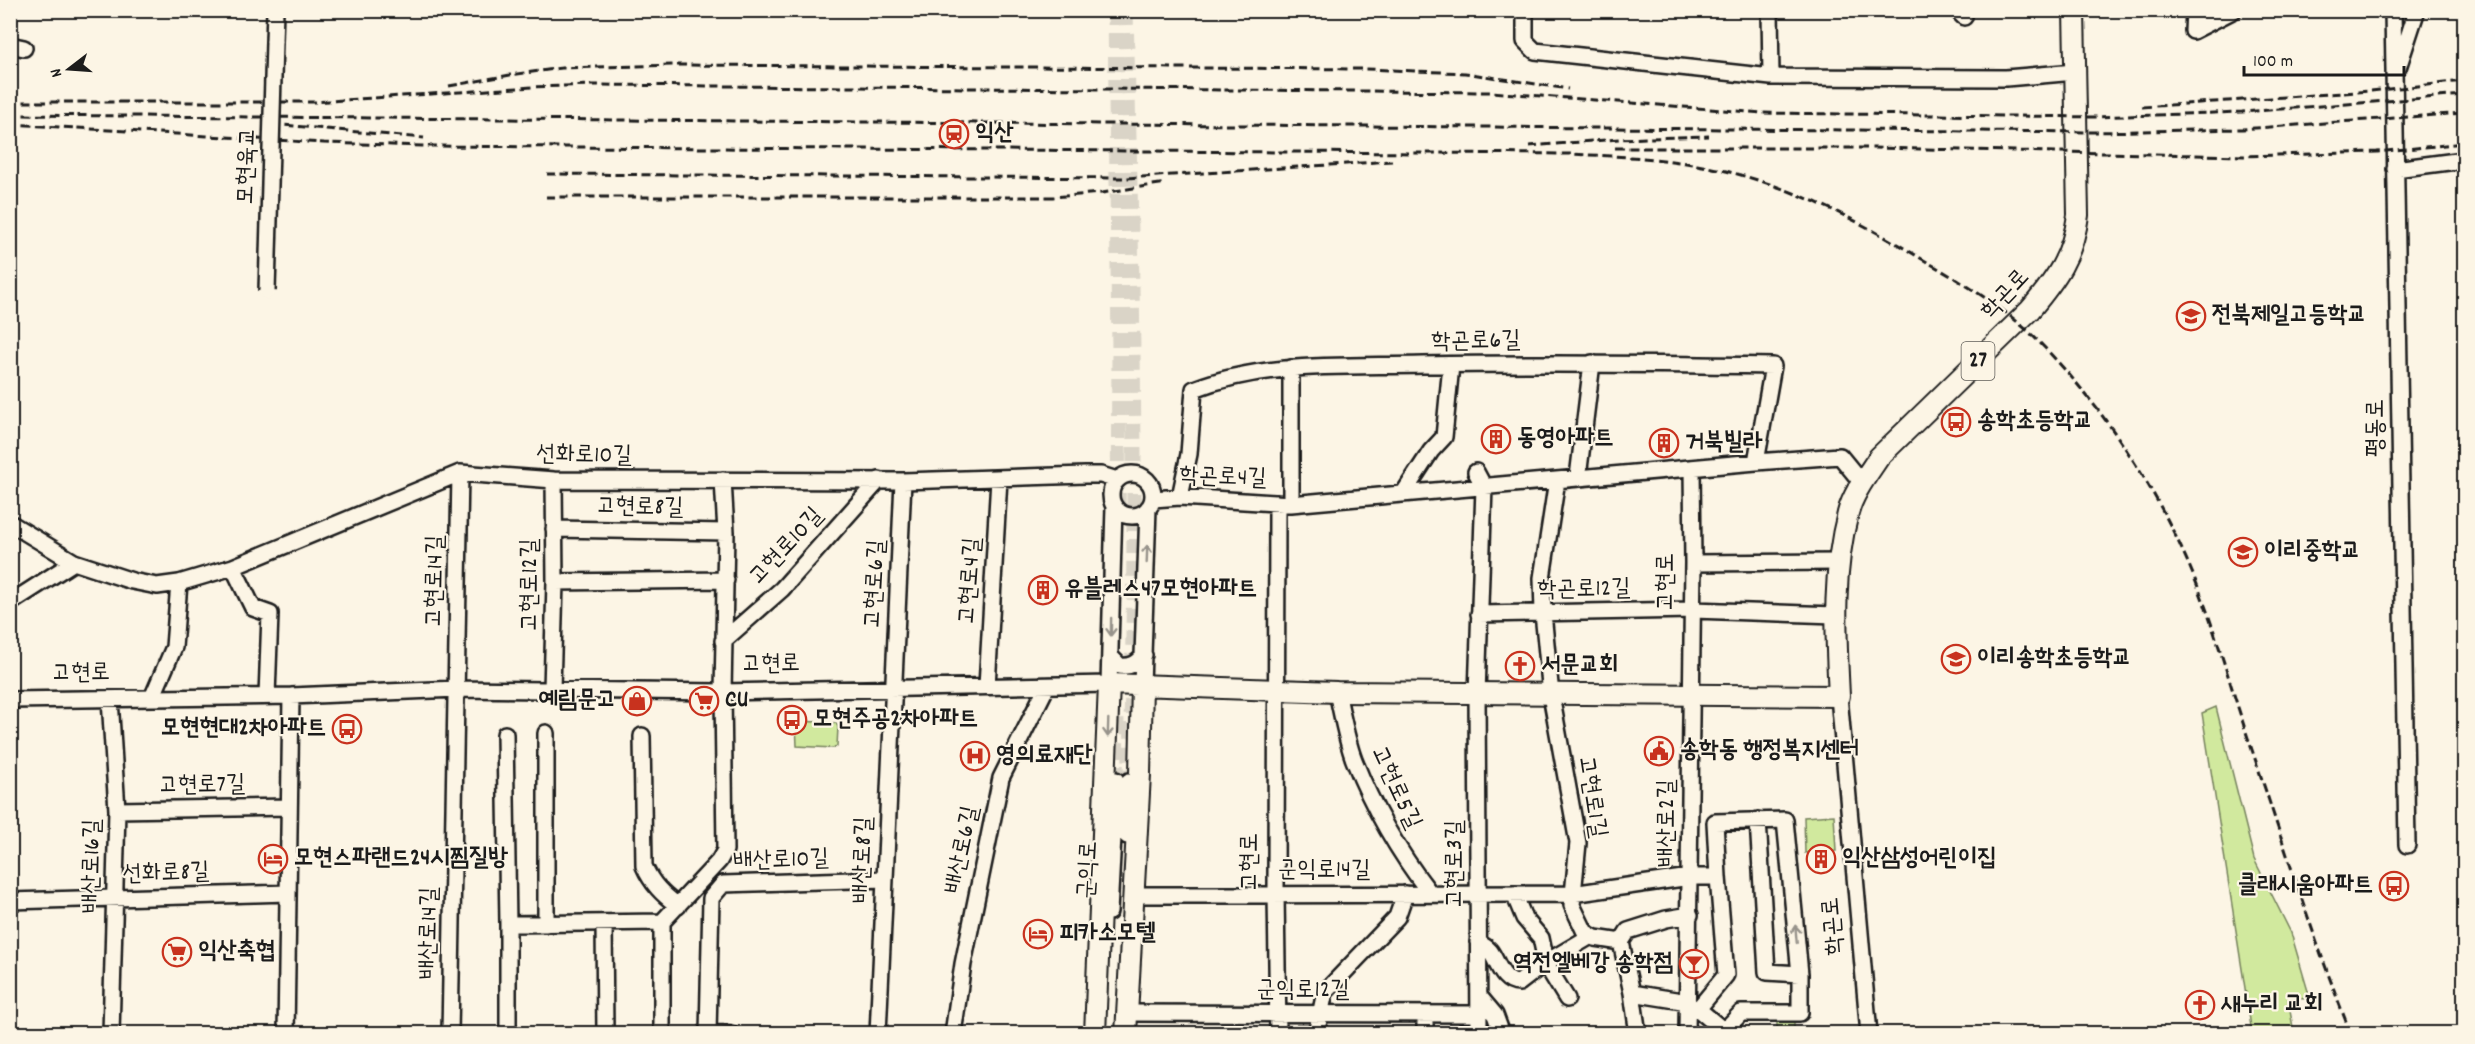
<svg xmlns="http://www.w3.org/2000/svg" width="2475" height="1044" font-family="Dekko,'Poor Story',sans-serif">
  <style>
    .green { fill: #d1e99e; stroke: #76825d; stroke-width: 1.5 }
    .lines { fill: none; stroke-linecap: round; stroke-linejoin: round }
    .minor-tunnel { stroke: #dad4c7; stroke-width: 15; stroke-dasharray: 15 8; stroke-linecap: butt }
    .minor-casing { stroke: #1c1c1c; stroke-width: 20 }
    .major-casing { stroke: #1c1c1c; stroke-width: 24 }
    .minor { stroke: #fcf5e5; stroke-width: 15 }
    .major { stroke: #fcf5e5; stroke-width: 20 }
    .rail { stroke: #1c1c1c; stroke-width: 3; stroke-dasharray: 9 4.5; stroke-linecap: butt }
    .minor-bridge-casing { stroke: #1c1c1c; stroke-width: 20; stroke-linecap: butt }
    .minor-bridge { stroke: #fcf5e5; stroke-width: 15 }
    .oneway { stroke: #97938b }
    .labels { text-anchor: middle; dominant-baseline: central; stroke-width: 4.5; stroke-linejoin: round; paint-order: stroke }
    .shield { fill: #fcf5e5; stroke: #5f5d58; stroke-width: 1.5 }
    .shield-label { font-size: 22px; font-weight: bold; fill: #1c1c1c }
    .poi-label { font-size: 24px; font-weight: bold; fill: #1c1c1c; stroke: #fcf5e5; text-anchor: start }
    .street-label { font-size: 24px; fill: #1c1c1c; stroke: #fcf5e5 }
  </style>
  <rect width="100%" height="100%" fill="#fcf5e5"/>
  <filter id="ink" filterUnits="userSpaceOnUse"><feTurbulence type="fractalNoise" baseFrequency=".0167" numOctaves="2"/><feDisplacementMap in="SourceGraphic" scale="12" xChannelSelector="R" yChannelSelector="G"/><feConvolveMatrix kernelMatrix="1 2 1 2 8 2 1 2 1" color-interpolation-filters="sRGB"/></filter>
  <g filter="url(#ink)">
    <path class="green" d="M2216,707L2254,859L2291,933L2310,998L2288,1000L2294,1033H2252L2202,713Z
      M799,721L836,723L838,727L837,746L833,748L797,746L796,723Z
      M1834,815L1836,851L1805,853L1804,817Z
      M1777,1018H1794V1029H1777Z"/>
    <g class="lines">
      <path class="minor-tunnel" d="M1115,10L1119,351L1118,520
        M1126,10C1132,267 1139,524 1129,781
        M1116,780L1117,718"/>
      <g class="minor-casing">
        <path id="minor" d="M1525,10V41L1535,51L1771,77L2006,78L2075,72
          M1770,10L1771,77
          M1957,10L1964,17
          M2194,10L2193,31L2234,10
          M2393,10L2407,845
          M274,42L275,10
          M10,45L24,48
          M2398,68L2417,10
          M2395,169L2464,160
          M1291,368V504
          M1476,472L1484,487L1477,694L1479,1034
          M1111 495a21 21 0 1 1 42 0a21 21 0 1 1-42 0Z
          M1578,477L1592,363
          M1557,480L1542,578L1543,613L1551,695L1578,843L1572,905L1585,932L1595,938L1621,942L1632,993L1688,1002
          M1403,494L1431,451L1444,437L1451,365
          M1180,497L1189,454L1194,389C1267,361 1346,367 1423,365C1540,363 1656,364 1773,366L1756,462
          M1153,499L1180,497L1291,504L1756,462L1840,456L1862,483
          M1277,503L1276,894L1278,1034
          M10,523L74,562L132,581L157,586L179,583L233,567L460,473L554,480L903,481L1085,475H1101L1117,480
          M554,529L726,532
          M1693,563L1839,562
          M233,567L253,608L270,614L267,696
          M555,582L726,580
          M10,603L74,562
          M1479,614L1693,610L1835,615
          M723,641L782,589L879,480
          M1110,656L1120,666C1131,667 1137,664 1144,655
          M1142,685L1148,508
          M987,686L999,479
          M552,689L555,582L554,480
          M1337,692C1342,714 1346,739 1354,760C1373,808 1399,853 1430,893
          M1839,696L1869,1034
          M152,698L174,647L179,583
          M110,699L117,810L111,1034
          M10,700L291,696L457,689L723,692L1109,684L1114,506
          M505,734L508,924
          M642,736L644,866C652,884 662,894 678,906
          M117,810L289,807
          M1758,820L1767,972L1800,974
          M1127,836L1129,781
          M1514,894L1524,918L1541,938L1545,957L1549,960
          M1134,895L1572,894L1690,877H1718L1726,975L1698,1009L1724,1031L1741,1013H1800V974L1785,820L1715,822L1718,877
          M10,901L288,893
          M1109,912L1116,780
          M604,923L605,1034
          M546,924V733
          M1478,942C1482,945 1487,947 1490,951C1498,962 1502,983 1519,983L1545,963L1591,936
          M1621,942L1628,931L1666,919L1690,915
          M1545,963L1567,999
          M1632,993L1638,1034
          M1479,996L1495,1015L1502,1034
          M1127,1013L1479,1014
          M1425,1014V1034
          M708,1033L731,1034
          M286,1034L291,696
          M450,1034L460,473
          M508,1034V924L662,922
          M662,1034V922L719,861L725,850L723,692L726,532L723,480
          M708,1034L711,898L723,884L885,879
          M878,1034L903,481
          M953,1034L963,964L1001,778L1047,686
          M1316,1034L1325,992L1397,917L1405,894
          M1687,1034L1693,563L1692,468"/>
      </g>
      <g class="major-casing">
        <path id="major" d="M1095,1034L1109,684L1337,692L1839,696C1836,635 1832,573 1848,513C1853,493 1868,474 1879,457L2030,310C2056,279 2073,256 2078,215L2074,10
          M1126,1034L1140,774L1142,685"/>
      </g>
      <use href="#minor" class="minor"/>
      <use href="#major" class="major"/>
      <path class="rail" d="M449,86L510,75L562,68L676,65L1366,69L1465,73L1568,89
        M10,102H315L532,87L593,85L1490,92L1762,113L2096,117L2242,112L2464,95
        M2142,107L2371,91L2464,81
        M10,115L2095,132L2242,129L2464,113
        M10,124L324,143L426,146L1569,154C1612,156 1655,157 1697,165C1777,179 1854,217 1922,259C1965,284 2008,309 2042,345C2112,417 2168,506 2203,600C2219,644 2232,690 2247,735C2281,835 2312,936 2351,1034
        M272,124L424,138
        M1529,146L1619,139L1709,136
        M1615,148H1874L2244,156L2377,152L2464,143
        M547,174L1126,178L1392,161
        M546,197H1053L1102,193L1166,183"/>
      <g class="minor-bridge-casing">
        <path id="minor-bridge" d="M267,291L274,42"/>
      </g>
      <use href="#minor-bridge" class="minor-bridge"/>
    </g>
    <defs><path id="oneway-shaft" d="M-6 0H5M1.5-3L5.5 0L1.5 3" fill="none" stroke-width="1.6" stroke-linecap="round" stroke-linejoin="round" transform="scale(1.5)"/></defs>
    <g class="oneway">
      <use href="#oneway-shaft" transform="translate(1147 554) rotate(-88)"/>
      <use href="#oneway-shaft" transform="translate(1111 627) rotate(91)"/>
      <use href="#oneway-shaft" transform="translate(1108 728) rotate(92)"/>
      <use href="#oneway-shaft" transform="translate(1796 934) rotate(-95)"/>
    </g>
  </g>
  <defs>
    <g id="station-ring" transform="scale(1.5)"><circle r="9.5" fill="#fcf5e5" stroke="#c8321e" stroke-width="1.5"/><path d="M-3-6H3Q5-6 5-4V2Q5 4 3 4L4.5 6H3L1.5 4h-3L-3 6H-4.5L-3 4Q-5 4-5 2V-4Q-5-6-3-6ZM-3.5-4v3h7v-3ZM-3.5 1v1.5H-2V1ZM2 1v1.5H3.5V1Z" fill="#c8321e"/></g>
    <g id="school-ring" transform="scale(1.5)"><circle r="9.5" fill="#fcf5e5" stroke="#c8321e" stroke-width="1.5"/><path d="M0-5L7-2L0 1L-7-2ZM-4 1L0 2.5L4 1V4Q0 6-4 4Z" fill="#c8321e"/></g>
    <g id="bus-ring" transform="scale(1.5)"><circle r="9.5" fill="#fcf5e5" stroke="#c8321e" stroke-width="1.5"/><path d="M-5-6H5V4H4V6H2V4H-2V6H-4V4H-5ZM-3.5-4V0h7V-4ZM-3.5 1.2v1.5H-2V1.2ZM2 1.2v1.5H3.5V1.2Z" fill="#c8321e"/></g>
    <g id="building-ring" transform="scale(1.5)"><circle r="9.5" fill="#fcf5e5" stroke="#c8321e" stroke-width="1.5"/><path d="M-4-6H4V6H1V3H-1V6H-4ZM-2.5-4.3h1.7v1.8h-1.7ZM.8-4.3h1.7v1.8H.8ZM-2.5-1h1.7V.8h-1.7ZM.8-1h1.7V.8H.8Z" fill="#c8321e"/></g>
    <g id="church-ring" transform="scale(1.5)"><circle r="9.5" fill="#fcf5e5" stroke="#c8321e" stroke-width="1.5"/><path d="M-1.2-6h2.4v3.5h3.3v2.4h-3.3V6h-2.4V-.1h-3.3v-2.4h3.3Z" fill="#c8321e"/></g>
    <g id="shop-ring" transform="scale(1.5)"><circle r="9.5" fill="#fcf5e5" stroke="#c8321e" stroke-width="1.5"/><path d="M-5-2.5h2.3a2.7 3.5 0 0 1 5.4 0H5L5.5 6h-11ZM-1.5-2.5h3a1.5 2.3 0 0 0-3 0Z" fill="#c8321e"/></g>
    <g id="supermarket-ring" transform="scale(1.5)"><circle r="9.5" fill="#fcf5e5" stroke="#c8321e" stroke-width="1.5"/><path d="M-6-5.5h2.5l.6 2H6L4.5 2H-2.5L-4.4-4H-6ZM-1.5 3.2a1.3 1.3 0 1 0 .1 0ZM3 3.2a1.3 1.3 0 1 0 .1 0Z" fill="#c8321e"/></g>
    <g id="civic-ring" transform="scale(1.5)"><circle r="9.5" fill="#fcf5e5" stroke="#c8321e" stroke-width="1.5"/><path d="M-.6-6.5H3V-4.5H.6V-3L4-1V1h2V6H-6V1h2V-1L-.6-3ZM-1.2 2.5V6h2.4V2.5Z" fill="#c8321e"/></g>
    <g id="hospital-ring" transform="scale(1.5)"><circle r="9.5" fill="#fcf5e5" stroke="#c8321e" stroke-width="1.5"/><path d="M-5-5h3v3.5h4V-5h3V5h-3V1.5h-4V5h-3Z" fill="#c8321e"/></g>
    <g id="hotel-ring" transform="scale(1.5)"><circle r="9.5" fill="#fcf5e5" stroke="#c8321e" stroke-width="1.5"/><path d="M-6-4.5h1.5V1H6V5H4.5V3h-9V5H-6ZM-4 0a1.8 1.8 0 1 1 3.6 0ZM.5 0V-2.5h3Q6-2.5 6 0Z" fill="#c8321e"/></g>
    <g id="bar-ring" transform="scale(1.5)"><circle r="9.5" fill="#fcf5e5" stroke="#c8321e" stroke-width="1.5"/><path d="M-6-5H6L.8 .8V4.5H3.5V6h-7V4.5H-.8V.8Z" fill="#c8321e"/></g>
  </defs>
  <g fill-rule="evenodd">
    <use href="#station-ring" x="954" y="134"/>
    <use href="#school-ring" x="2191" y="316"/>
    <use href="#bus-ring" x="1956" y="422"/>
    <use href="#building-ring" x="1496" y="439"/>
    <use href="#building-ring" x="1664" y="443"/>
    <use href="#school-ring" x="2243" y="552"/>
    <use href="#building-ring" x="1043" y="590"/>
    <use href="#school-ring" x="1956" y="659"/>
    <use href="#church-ring" x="1520" y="666"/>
    <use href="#shop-ring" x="637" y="701"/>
    <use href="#supermarket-ring" x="704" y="701"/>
    <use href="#bus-ring" x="792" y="720"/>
    <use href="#bus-ring" x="347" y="729"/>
    <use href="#civic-ring" x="1659" y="751"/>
    <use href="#hospital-ring" x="975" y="756"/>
    <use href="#hotel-ring" x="273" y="859"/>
    <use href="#building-ring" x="1821" y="859"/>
    <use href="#bus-ring" x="2394" y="886"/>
    <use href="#hotel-ring" x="1038" y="934"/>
    <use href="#supermarket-ring" x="177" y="952"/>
    <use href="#bar-ring" x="1694" y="964"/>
    <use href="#church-ring" x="2200" y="1005"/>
  </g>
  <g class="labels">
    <rect class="shield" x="1961.5" y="342" width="33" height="38" rx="4.5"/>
    <g class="shield-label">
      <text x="1978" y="361">27</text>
    </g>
    <g class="poi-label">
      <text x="975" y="134">익산</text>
      <text x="2212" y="316">전북제일고등학교</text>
      <text x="1977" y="422">송학초등학교</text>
      <text x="1517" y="439">동영아파트</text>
      <text x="1685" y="443">거북빌라</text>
      <text x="2264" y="552">이리중학교</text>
      <text x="1064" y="590">유블레스47모현아파트</text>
      <text x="1977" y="659">이리송학초등학교</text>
      <text x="1541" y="666">서문교회</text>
      <text x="616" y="701" text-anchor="end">예림문고</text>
      <text x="725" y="701">CU</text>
      <text x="813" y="720">모현주공2차아파트</text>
      <text x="326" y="729" text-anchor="end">모현현대2차아파트</text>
      <text x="1680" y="751">송학동 행정복지센터</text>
      <text x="996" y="756">영의료재단</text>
      <text x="294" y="859">모현스파랜드24시찜질방</text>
      <text x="1842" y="859">익산삼성어린이집</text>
      <text x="2373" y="886" text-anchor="end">클래시움아파트</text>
      <text x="1059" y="934">피카소모텔</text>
      <text x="198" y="952">익산축협</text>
      <text x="1673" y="964" text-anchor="end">역전엘베강 송학점</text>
      <text x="2221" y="1005">새누리 교회</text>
    </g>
    <g class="street-label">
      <text transform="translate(248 166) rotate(-88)">모현육교</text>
      <text transform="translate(2006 295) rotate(-47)">학곤로</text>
      <text transform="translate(1476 342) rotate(-1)">학곤로6길</text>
      <text transform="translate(2377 428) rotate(-90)">평동로</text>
      <text transform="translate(584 456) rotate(1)">선화로10길</text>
      <text transform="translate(1223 478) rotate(2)">학곤로4길</text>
      <text transform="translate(640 508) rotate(1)">고현로8길</text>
      <text transform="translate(787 547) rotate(-47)">고현로10길</text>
      <text transform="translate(436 581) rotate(-89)">고현로14길</text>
      <text transform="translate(971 581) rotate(-86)">고현로4길</text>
      <text transform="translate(1667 582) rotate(-90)">고현로</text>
      <text transform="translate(876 584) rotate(-87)">고현로6길</text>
      <text transform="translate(531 585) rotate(-90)">고현로12길</text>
      <text transform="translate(1584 590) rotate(-1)">학곤로12길</text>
      <text transform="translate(771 665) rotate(-1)">고현로</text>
      <text transform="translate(81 674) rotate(-1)">고현로</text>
      <text transform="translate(202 786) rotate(-1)">고현로7길</text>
      <text transform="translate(1395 788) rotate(65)">고현로5길</text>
      <text transform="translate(1591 797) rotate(81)">고현로1길</text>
      <text transform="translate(1668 823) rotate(-90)">배산로2길</text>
      <text transform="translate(963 850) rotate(-78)">배산로6길</text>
      <text transform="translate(864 860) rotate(-88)">배산로8길</text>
      <text transform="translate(781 861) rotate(-2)">배산로10길</text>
      <text transform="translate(1251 862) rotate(-90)">고현로</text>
      <text transform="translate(1456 864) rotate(-90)">고현로3길</text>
      <text transform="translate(93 866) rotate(-89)">배산로16길</text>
      <text transform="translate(1089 870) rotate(-87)">군익로</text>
      <text x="1324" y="871">군익로14길</text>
      <text transform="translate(166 874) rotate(-2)">선화로8길</text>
      <text transform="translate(1834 926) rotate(-95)">학곤로</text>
      <text transform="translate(430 933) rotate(-89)">배산로14길</text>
      <text x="1303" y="991">군익로12길</text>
    </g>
  </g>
  <rect width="2475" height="1044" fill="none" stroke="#fcf5e5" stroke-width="36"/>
  <rect x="18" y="18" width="2439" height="1008" fill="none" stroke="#1c1c1c" stroke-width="2" filter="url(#ink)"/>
  <g transform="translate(69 69) rotate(253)" stroke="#fcf5e5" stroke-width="4.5" paint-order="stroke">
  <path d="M0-4.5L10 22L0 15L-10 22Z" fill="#1c1c1c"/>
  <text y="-9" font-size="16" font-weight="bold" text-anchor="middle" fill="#1c1c1c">N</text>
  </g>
  <path d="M2244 66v9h160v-9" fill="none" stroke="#1c1c1c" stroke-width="3"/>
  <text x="2253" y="66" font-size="18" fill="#1c1c1c" stroke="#fcf5e5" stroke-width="4.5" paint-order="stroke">100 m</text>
</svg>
